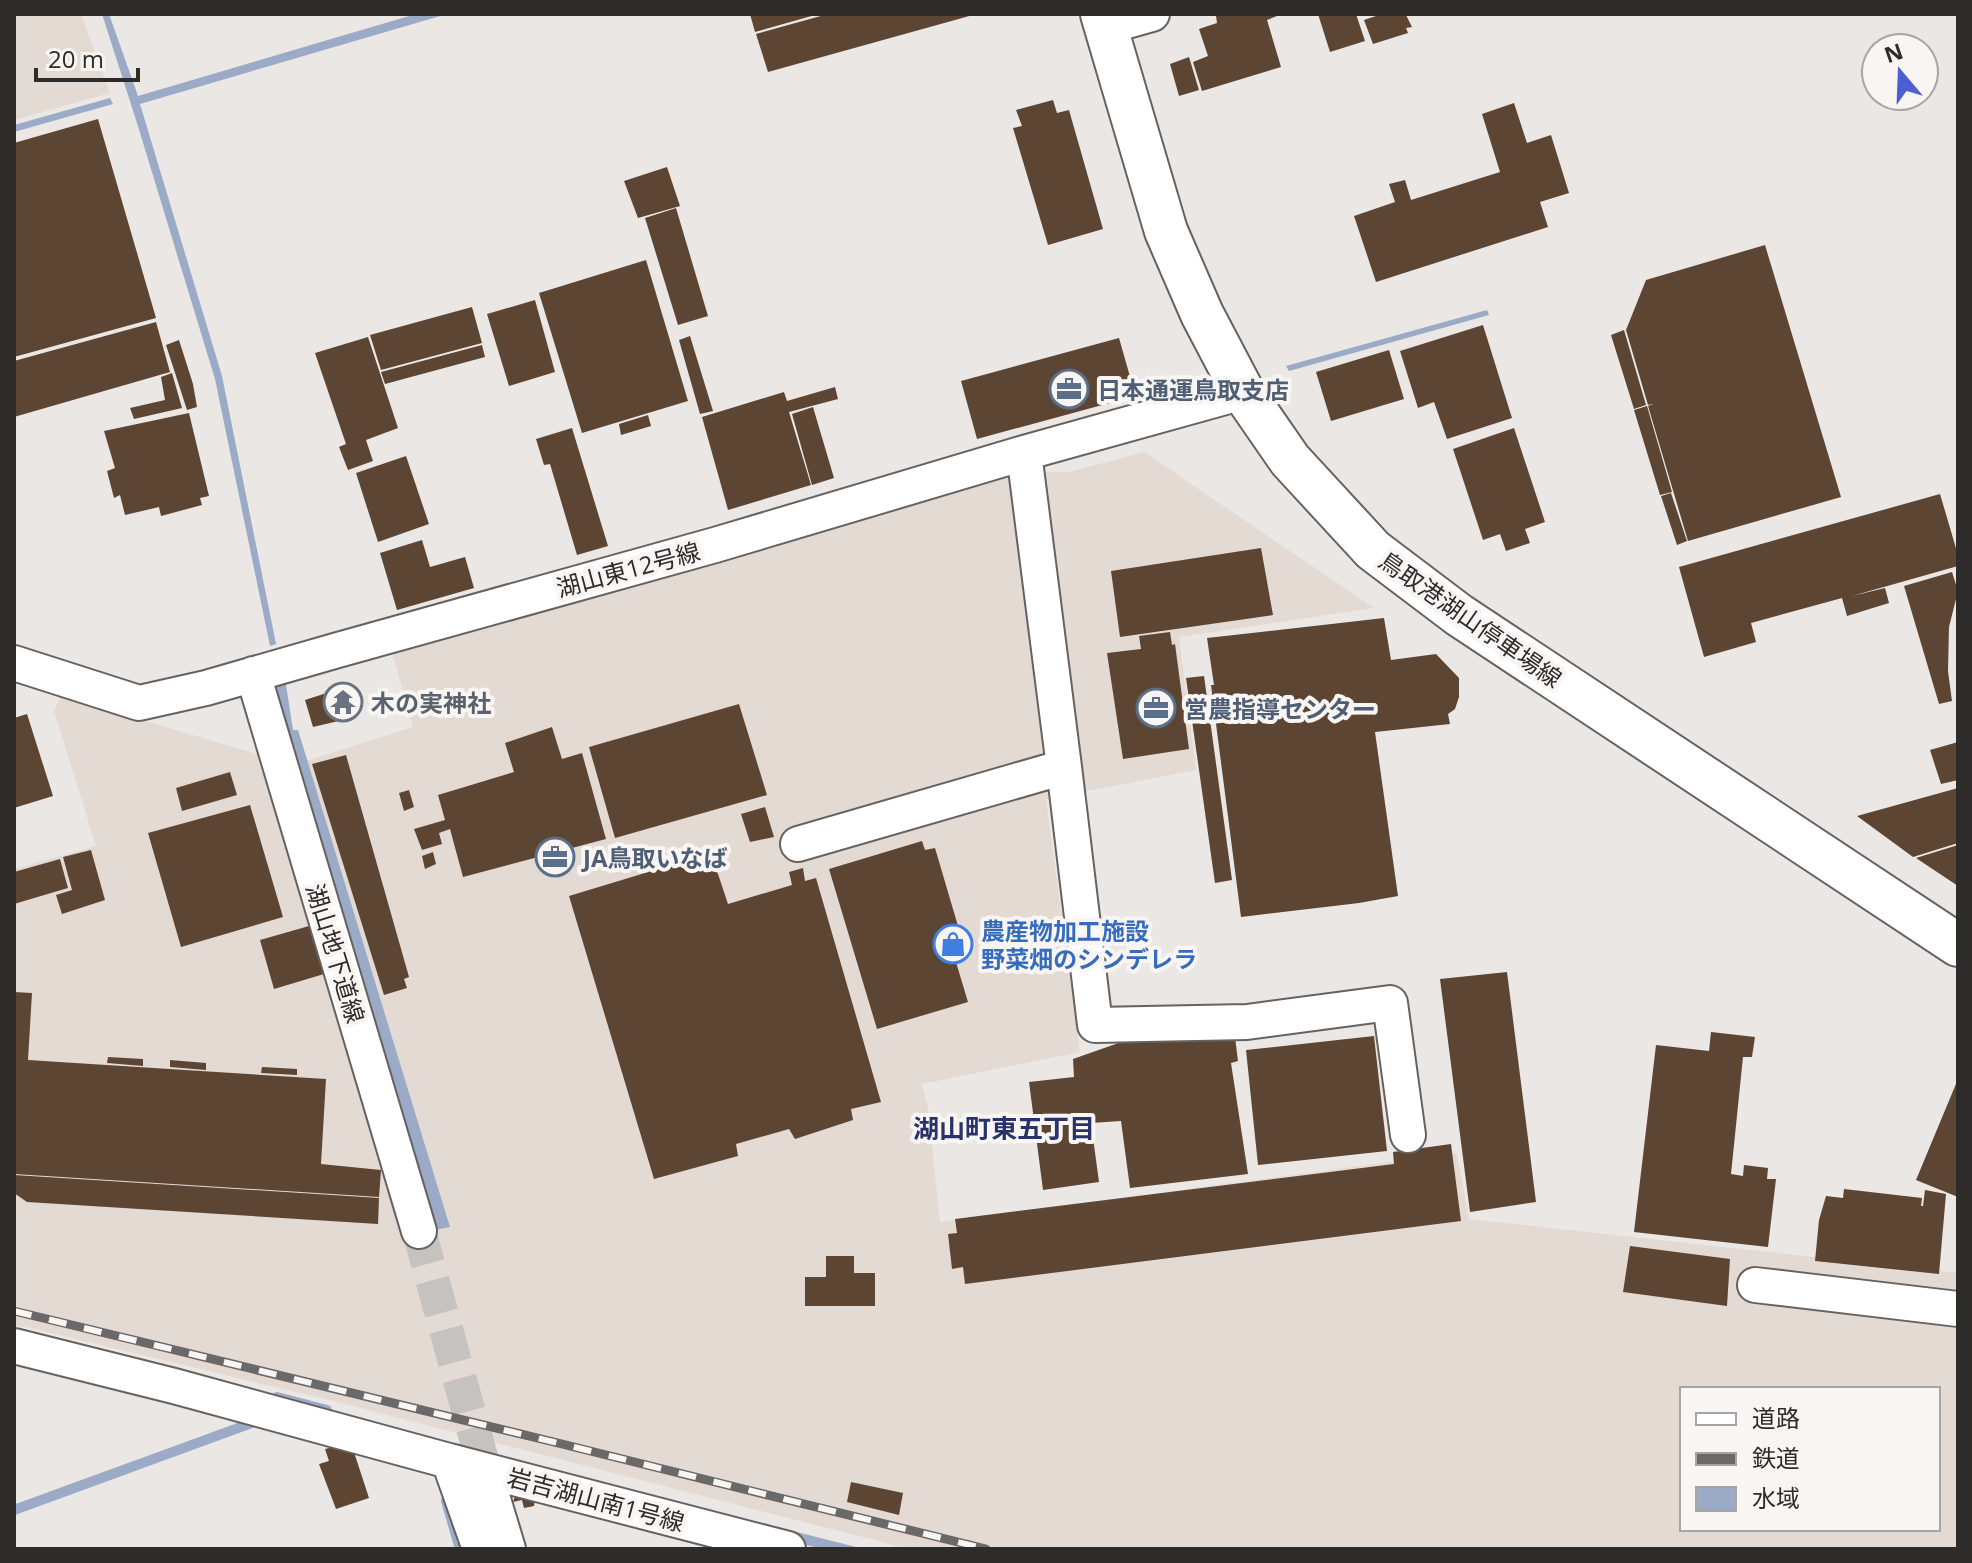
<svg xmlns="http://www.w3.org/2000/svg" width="1972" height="1563" font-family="'Open Sans','Noto Sans JP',sans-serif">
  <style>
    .built { fill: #e4dad4; fill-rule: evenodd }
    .water { fill: #9baac6 }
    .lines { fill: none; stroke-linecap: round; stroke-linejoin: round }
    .stream { stroke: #9baac6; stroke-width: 10 }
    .building { fill: #5d4533 }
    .minor-tunnel { stroke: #c5c2c0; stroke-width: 34; stroke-dasharray: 34 17; stroke-linecap: butt }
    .minor-casing { stroke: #656260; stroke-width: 38 }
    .major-casing { stroke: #656260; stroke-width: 46 }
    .minor { stroke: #fff; stroke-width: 34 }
    .major { stroke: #fff; stroke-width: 42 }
    .rail-casing { stroke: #6b6968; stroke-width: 9 }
    .rail { stroke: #f8f5f2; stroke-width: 6; stroke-dasharray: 18; stroke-linecap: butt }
    .labels { text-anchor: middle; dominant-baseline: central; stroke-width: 8; stroke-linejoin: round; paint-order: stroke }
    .service-label { font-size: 24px; font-weight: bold; fill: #4e5e75; stroke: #f8f5f2; text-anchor: start }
    .street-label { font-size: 24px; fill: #2d2c2b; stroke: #f8f5f2 }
    .worship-label { font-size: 24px; font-weight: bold; fill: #5b616d; stroke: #f8f5f2; text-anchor: start }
    .shop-label { font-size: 24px; font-weight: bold; fill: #366cbe; stroke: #f8f5f2; text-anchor: start }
    .neighbourhood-label { font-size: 26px; font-weight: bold; fill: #28336c; stroke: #f8f5f2 }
  </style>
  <rect width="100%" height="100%" fill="#ebe7e5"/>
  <path class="built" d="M14,14H81L110,93L14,120Z
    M1144,452L1374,608L1179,637L1196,770L1046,799L1080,1052L922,1084L928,1108L940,1222L1457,1153L1469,1219L1958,1273V1549H909L325,1399L26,1327L14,1326V869L96,846L54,711L62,693L149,722L264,756L309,760L413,727L391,648L1002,473L1069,472ZM1682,1389H1938V1529H1682Z"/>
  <path class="water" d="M102,14H109L138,96L416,14H447L140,104L222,376L276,644L270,646L215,379L137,123Z
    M110,98L113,104L14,132V125Z
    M1487,310L1489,315L1289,371L1286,366Z
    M285,678L293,730H298L450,1227L435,1230L283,733L275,680Z
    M510,1457L523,1463L864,1549H822L517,1472Z"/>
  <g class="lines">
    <path class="stream" d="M277,1397L327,1410
      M446,1501L460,1549
      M14,1510L260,1420"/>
  </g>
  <path class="building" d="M750,14H815V15L755,32Z
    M828,14H973V15L768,72L756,34Z
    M1221,14H1276L1277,16L1267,20L1281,67L1202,91L1193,62L1208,56L1199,29L1217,23L1216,16Z
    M1318,14H1356L1365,41L1330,52Z
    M1382,14H1399L1400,16L1406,15L1412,27L1406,28L1408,33L1373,44L1364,20Z
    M1189,57L1199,90L1179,96L1170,64Z
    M1053,100L1057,113L1069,110L1103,229L1048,245L1013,128L1022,126L1016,110Z
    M1514,103L1527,143L1551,135L1569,193L1540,202L1548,227L1376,282L1354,216L1395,202L1389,184L1405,180L1411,200L1500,172L1482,114Z
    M98,119L156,318L14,357V143Z
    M667,167L680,206L638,218L624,181Z
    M676,208L708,316L678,325L645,218Z
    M1765,245L1841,497L1688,541L1648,406L1653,404L1648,405L1626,330L1646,280Z
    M646,260L688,401L582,433L539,293Z
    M535,300L555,372L509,386L487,314Z
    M472,307L482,343L381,370L370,335Z
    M156,322L170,372L14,417V361Z
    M1483,325L1512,418L1447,439L1434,402L1418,408L1400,351Z
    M1624,330L1646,405L1634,409L1611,335Z
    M690,336L713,411L700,414L679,340Z
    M368,337L398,428L366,440L373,461L348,470L339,447L346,444L315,353Z
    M1119,338L1133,387L1128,398L977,439L961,381Z
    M179,340L193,384L197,407L187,410L166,345Z
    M482,345L485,357L385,384L381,372Z
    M1389,350L1404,399L1331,421L1316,372Z
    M172,373L182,408L134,419L130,408L165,400L161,377Z
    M835,387L838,399L789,412L811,485L728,510L702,417L784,392L787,401Z
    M1647,406L1672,492L1660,495L1634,410Z
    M813,407L834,478L812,485L792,414Z
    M189,413L209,496L200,498L202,505L161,516L159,507L125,515L120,495L114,498L107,471L115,468L104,431Z
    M648,415L651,426L621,435L619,424Z
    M572,428L608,546L577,555L550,464L544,465L536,439Z
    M1514,428L1545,522L1525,529L1530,543L1506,551L1500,534L1483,540L1453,449Z
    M406,456L429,524L378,542L356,473Z
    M1671,493L1687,541L1677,545L1661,496Z
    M1940,494L1958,555V566L1852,596L1885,588L1889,603L1847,616L1842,598L1751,623L1756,642L1704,657L1679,567Z
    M422,540L430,567L465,557L474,588L397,610L380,553Z
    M1261,548L1273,615L1120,637L1111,571Z
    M1952,572L1958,591L1949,627L1948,671L1952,701L1939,704L1904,586Z
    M1384,618L1391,660L1436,654L1459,678V697L1455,709L1448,714L1450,724L1375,732L1398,896L1359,903L1241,917L1211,685H1214L1207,638Z
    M1170,632L1172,645L1175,644L1189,749L1123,759L1107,653L1141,649L1139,636Z
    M1204,676L1232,880L1215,883L1186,678Z
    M339,689L347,719L313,727L305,700Z
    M739,704L767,795L615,838L589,747Z
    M27,714L53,796L14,808V718Z
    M552,727L562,759L582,753L606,839L463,877L450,829L439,833L442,844L422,850L414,829L445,820L438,795L514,772L505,743Z
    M1958,742V780L1941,784L1930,750Z
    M346,755L409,977L404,979L407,988L384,995L312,764Z
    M230,772L237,795L182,811L176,788Z
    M1958,788V843L1913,857L1857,816Z
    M409,790L414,807L404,811L399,793Z
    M250,805L283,917L181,947L148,833Z
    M765,807L774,837L750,842L741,814Z
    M922,841L925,850L935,848L958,926L946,929L968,1002L877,1029L829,869Z
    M1958,845V886L1916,858Z
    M91,850L105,900L62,914L56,895L72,890L63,857Z
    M433,852L436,864L425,869L422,856Z
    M711,853L728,904L792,885L789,872L803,868L805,881L816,878L881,1102L851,1109L853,1120L795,1139L789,1129L736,1144L738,1156L654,1179L569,896Z
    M60,859L68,888L14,904V872Z
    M309,926L324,974L274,989L260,940Z
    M1507,972L1536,1202L1470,1212L1440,979Z
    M14,992L32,993L28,1060L326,1079L321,1164L381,1170L379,1197L14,1174Z
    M1711,1032L1755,1037L1752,1057H1743L1731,1174L1743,1176L1744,1165L1768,1168L1767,1179H1776L1768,1247L1634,1232L1656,1045L1709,1051Z
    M1147,1033L1235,1037L1238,1061L1231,1063L1248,1174L1130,1188L1121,1121L1091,1123L1099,1182L1043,1190L1029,1082L1074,1077L1073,1059Z
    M1374,1036L1387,1151L1258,1165L1246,1050Z
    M108,1057L143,1059V1066L107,1063Z
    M170,1060L206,1063V1070L170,1067Z
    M262,1067L297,1069V1075L261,1073Z
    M1958,1079V1197L1916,1180Z
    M1451,1144L1461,1221L965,1284L963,1267L952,1269L948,1234L957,1233L955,1219L1394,1164L1393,1152Z
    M14,1175L379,1198L378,1224L27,1202L14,1193Z
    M1844,1189L1922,1198L1921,1206H1923L1925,1190L1946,1194L1939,1274L1815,1261L1819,1220L1826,1196L1843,1198Z
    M1630,1246L1730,1259L1727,1306L1623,1292Z
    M826,1256H854V1273H875V1306H805V1277H826Z
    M351,1443L369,1498L336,1509L319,1464L329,1461L325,1449Z
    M851,1482L903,1493L899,1515L847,1502Z
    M516,1493L535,1498L534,1506L524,1508L522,1500L513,1502Z"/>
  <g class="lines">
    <path class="minor-tunnel" d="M419,1231L489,1486"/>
    <g class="minor-casing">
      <path id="minor" d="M1106,27L1152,14
        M1024,453L1064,767L1095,1025L1247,1022L1390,1003L1408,1135
        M14,663L139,703L206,688L338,650L715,545L1024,453L1243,392
        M253,674L419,1231
        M798,844L1064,767
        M1755,1285L1958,1309
        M14,1346L174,1386L449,1461L480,1549
        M449,1461L788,1549
        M489,1486L508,1549"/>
    </g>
    <g class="major-casing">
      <path id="major" d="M1102,14L1166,231L1202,314L1243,392L1290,460L1373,550L1459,615L1958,945"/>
    </g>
    <use href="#minor" class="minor"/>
    <use href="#major" class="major"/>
    <g class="rail-casing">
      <path id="rail" d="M14,1311L562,1444L986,1549"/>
    </g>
    <use href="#rail" class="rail"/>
  </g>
  <defs>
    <g id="office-ring" transform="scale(2)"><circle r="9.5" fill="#f8f5f2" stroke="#5c6f8a" stroke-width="1.5"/><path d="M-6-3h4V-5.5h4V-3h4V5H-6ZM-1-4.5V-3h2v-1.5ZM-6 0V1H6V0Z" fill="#5c6f8a"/></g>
    <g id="temple-ring" transform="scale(2)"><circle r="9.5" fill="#f8f5f2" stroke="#6b7280" stroke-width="1.5"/><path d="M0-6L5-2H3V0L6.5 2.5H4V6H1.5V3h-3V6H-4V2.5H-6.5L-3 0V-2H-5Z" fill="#6b7280"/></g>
    <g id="shop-ring" transform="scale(2)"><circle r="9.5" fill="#f8f5f2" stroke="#3f7fe0" stroke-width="1.5"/><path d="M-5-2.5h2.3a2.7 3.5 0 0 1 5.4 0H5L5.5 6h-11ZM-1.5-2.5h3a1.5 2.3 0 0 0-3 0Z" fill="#3f7fe0"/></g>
  </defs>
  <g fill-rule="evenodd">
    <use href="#office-ring" x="1069" y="389"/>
    <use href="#temple-ring" x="343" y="702"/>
    <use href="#office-ring" x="1156" y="708"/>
    <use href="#office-ring" x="555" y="857"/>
    <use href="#shop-ring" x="953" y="944"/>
  </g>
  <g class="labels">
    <g class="service-label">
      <text x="1097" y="389">日本通運鳥取支店</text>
      <text x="1184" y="708">営農指導センター</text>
      <text x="583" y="857">JA鳥取いなば</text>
    </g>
    <g class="street-label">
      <text transform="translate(628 569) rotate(-15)">湖山東12号線</text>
      <text transform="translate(1471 619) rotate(35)">鳥取港湖山停車場線</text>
      <text transform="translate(336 953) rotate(73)">湖山地下道線</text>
      <text transform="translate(596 1499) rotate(15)">岩吉湖山南1号線</text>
    </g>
    <g class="worship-label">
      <text x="371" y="702">木の実神社</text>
    </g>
    <g class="shop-label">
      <text x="981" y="930">農産物加工施設<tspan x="981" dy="28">野菜畑のシンデレラ</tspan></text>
    </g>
    <g class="neighbourhood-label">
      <text x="1004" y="1128">湖山町東五丁目</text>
    </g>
  </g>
  <rect width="1972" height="1563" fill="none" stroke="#2d2c2b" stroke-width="32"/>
  <rect x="1680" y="1387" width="260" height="144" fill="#f8f5f2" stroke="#a7a5a2" stroke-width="2"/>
  <rect x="1696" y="1413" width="40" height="12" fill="#ffffff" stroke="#a7a5a2" stroke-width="2"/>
  <text x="1752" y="1427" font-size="24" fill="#2d2c2b">道路</text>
  <rect x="1696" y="1453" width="40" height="12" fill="#6b6968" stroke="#a7a5a2" stroke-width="2"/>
  <text x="1752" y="1467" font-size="24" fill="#2d2c2b">鉄道</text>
  <rect x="1696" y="1487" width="40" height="24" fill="#9baac6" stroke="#a7a5a2" stroke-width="2"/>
  <text x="1752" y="1507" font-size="24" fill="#2d2c2b">水域</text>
  <g transform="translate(1900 72) rotate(341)"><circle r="38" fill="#f8f5f2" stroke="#a7a5a2" stroke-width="2"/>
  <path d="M0-6L14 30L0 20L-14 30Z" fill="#4b5ed3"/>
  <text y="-12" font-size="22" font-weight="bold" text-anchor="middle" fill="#2d2c2b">N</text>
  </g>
  <path d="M36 68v12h102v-12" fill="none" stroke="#2d2c2b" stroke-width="4"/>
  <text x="48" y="68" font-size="24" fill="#2d2c2b" stroke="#f8f5f2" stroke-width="6" paint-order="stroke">20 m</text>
</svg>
